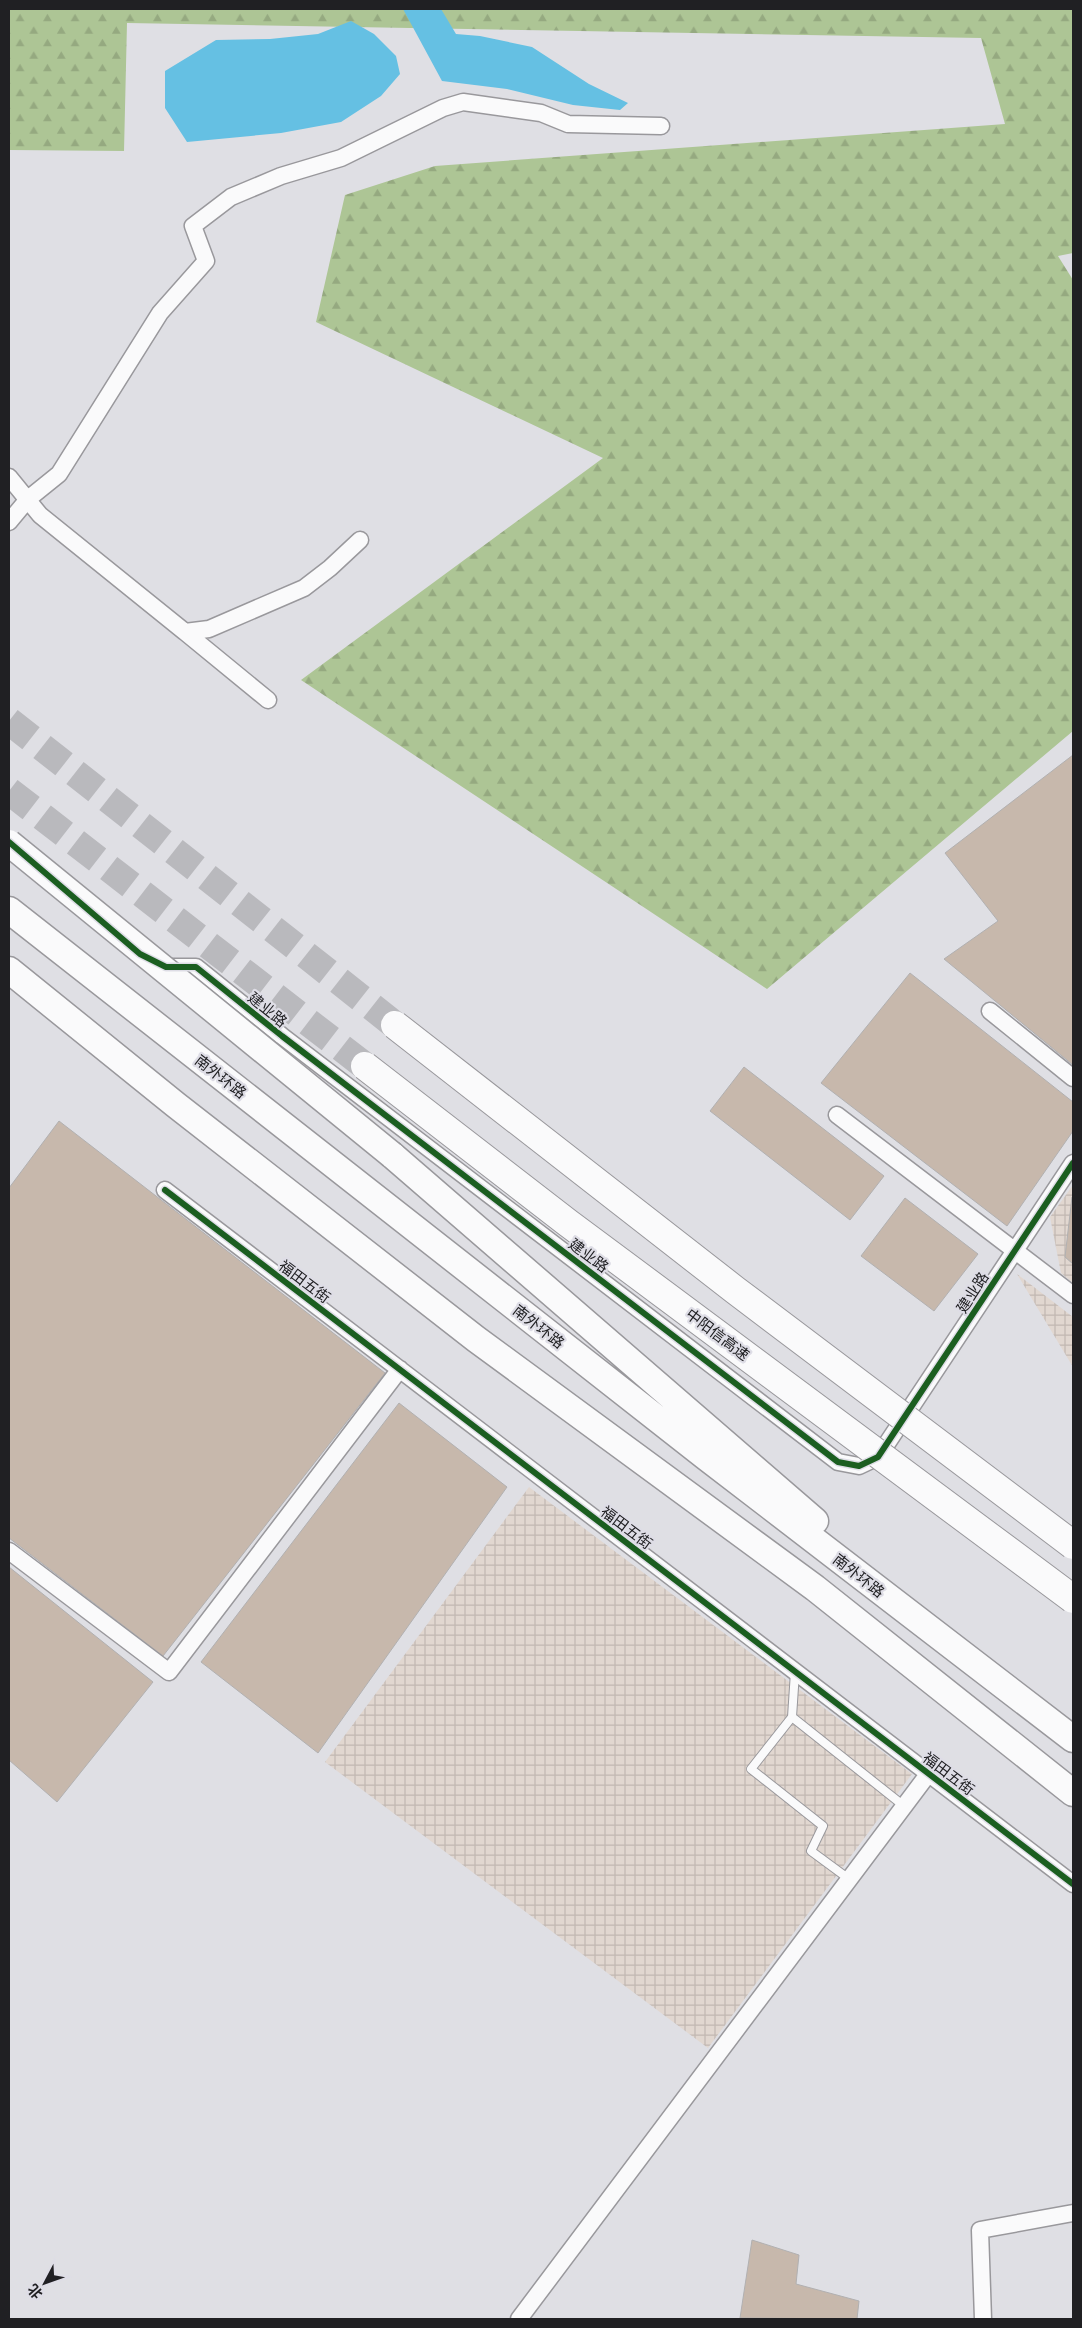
<svg xmlns="http://www.w3.org/2000/svg" width="1082" height="2328" font-family="'Noto Serif','Noto Sans SC',serif">
  <style>
    .industrial { fill: url(#industrial-grid) }
    .forest { fill: url(#forest-firs) }
    .water { fill: #65c0e3 }
    .building { fill: #c7b8ac; stroke: #b1b0b1 }
    .lines { fill: none; stroke-linecap: round; stroke-linejoin: round }
    .motorway-tunnel { stroke: #b9b9bd; stroke-width: 28; stroke-dasharray: 28 14; stroke-linecap: butt }
    .service-casing { stroke: #99989c; stroke-width: 10 }
    .minor-casing { stroke: #99989c; stroke-width: 19 }
    .trunk-casing { stroke: #99989c; stroke-width: 29 }
    .service { stroke: #fafafb; stroke-width: 8 }
    .minor { stroke: #fafafb; stroke-width: 16 }
    .trunk { stroke: #fafafb; stroke-width: 26 }
    .trunk-bridge-casing { stroke: #99989c; stroke-width: 29; stroke-linecap: butt }
    .motorway-bridge-casing { stroke: #99989c; stroke-width: 30; stroke-linecap: butt }
    .trunk-bridge { stroke: #fafafb; stroke-width: 26 }
    .motorway-bridge { stroke: #fafafb; stroke-width: 28 }
    .cycleway-casing { stroke: #dedde6; stroke-width: 9 }
    .cycleway { stroke: #1b5e20; stroke-width: 6 }
    .labels { text-anchor: middle; dominant-baseline: central; stroke-width: 4.5; stroke-linejoin: round; paint-order: stroke }
    .street-label { font-size: 15px; fill: #202023; stroke: #dedde6 }
  </style>
  <defs>
    <pattern id="industrial-grid" width="8" height="8" patternUnits="userSpaceOnUse" patternTransform="scale(1.25)"><rect width="8" height="8" fill="#e1d7d0"/><path d="M0 4h8M4 0v8" fill="none" stroke="#c1b8b2"/></pattern>
    <pattern id="forest-firs" width="22" height="20" patternUnits="userSpaceOnUse" patternTransform="scale(1.25)"><rect width="22" height="20" fill="#adc595"/><path d="M5 1l3.5 6h-7zM16 11l3.5 6h-7z" fill="#95a980"/></pattern>
  </defs>
  <rect width="100%" height="100%" fill="#dfdfe4"/>
  <path class="industrial" d="M1073,1185V1283L1061,1273L1050,1217Z
    M1017,1274L1073,1317V1367Z
    M529,1487L912,1774L708,2048L325,1762Z"/>
  <path class="forest" d="M9,9H1073V253L1058,256L1073,280V731L767,989L301,680L603,458L316,322L345,195L435,166L1005,124L981,38L127,23L124,151L9,150Z"/>
  <path class="water" d="M403,9H441L456,34L480,36L532,47L589,84L628,103L620,110L573,105L507,89L442,81Z
    M351,21L374,34L396,56L400,74L381,96L341,122L281,133L187,142L165,108V71L216,40L270,39L318,34Z"/>
  <path class="building" d="M1073,755V1065L944,959L998,921L945,853Z
    M910,973L1073,1102V1131L1007,1226L821,1083Z
    M744,1067L884,1176L850,1220L710,1111Z
    M59,1121L385,1373L163,1656L9,1538V1188Z
    M1072,1197L1073,1198V1264L1065,1257Z
    M905,1198L978,1254L934,1311L861,1256Z
    M399,1403L507,1487L318,1753L201,1662Z
    M9,1567L153,1682L57,1802L9,1760Z
    M752,2240L799,2255L796,2284L859,2301L857,2319L740,2318Z"/>
  <g class="lines">
    <path class="motorway-tunnel" d="M9,721L395,1025
      M9,791L365,1066"/>
    <g class="service-casing">
      <path id="service" d="M795,1672L792,1717L904,1806
        M792,1717L751,1769L823,1826L811,1851L849,1879"/>
    </g>
    <g class="minor-casing">
      <path id="minor" d="M9,477L40,515L185,632L209,629L304,588L330,568L360,540
        M9,522L28,499L59,474L160,313L206,261L193,226L231,197L281,176L341,158L443,108L463,102L541,113L568,124L661,126
        M185,632L268,700
        M162,965L166,967H196L282,1036L838,1462L859,1466L878,1457L1073,1163
        M990,1011L1073,1078
        M837,1115L1073,1295
        M165,1190L1073,1884
        M9,1551L169,1672L400,1369
        M519,2319L929,1773
        M983,2319L980,2230L1073,2213"/>
    </g>
    <g class="trunk-casing">
      <path id="trunk" d="M9,910L706,1457L1073,1739
        M9,970L176,1105L476,1339L815,1588L1073,1793
        M392,1155L815,1521"/>
    </g>
    <use href="#service" class="service"/>
    <use href="#minor" class="minor"/>
    <use href="#trunk" class="trunk"/>
    <g class="trunk-bridge-casing">
      <path id="trunk-bridge" d="M9,843L392,1155"/>
    </g>
    <g class="motorway-bridge-casing">
      <path id="motorway-bridge" d="M395,1025L735,1290L1073,1545
        M365,1066L568,1223L1073,1599"/>
    </g>
    <use href="#trunk-bridge" class="trunk-bridge"/>
    <use href="#motorway-bridge" class="motorway-bridge"/>
    <g class="cycleway-casing">
      <path id="cycleway" d="M9,842L140,954L166,967H196L282,1036L838,1462L859,1466L878,1457L1073,1163
        M165,1190L1073,1884"/>
    </g>
    <use href="#cycleway" class="cycleway"/>
  </g>
  <g class="labels">
    <g class="street-label">
      <text transform="translate(268 1009) rotate(39)">建业路</text>
      <text transform="translate(221 1076) rotate(38)">南外环路</text>
      <text transform="translate(589 1255) rotate(37)">建业路</text>
      <text transform="translate(305 1281) rotate(37)">福田五街</text>
      <text transform="translate(972 1292) rotate(-57)">建业路</text>
      <text transform="translate(539 1326) rotate(38)">南外环路</text>
      <text transform="translate(718 1334) rotate(37)">中阳信高速</text>
      <text transform="translate(627 1527) rotate(37)">福田五街</text>
      <text transform="translate(859 1575) rotate(38)">南外环路</text>
      <text transform="translate(949 1773) rotate(37)">福田五街</text>
    </g>
  </g>
  <rect width="1082" height="2328" fill="none" stroke="#202023" stroke-width="20"/>
  <g transform="translate(45 2283) rotate(229)" stroke="#dedde6" stroke-width="4" paint-order="stroke">
  <path d="M0-4L9 19L0 12L-9 19Z" fill="#202023"/>
  <text y="-8" font-size="14" font-weight="bold" text-anchor="middle" fill="#202023">北</text>
  </g>
</svg>
